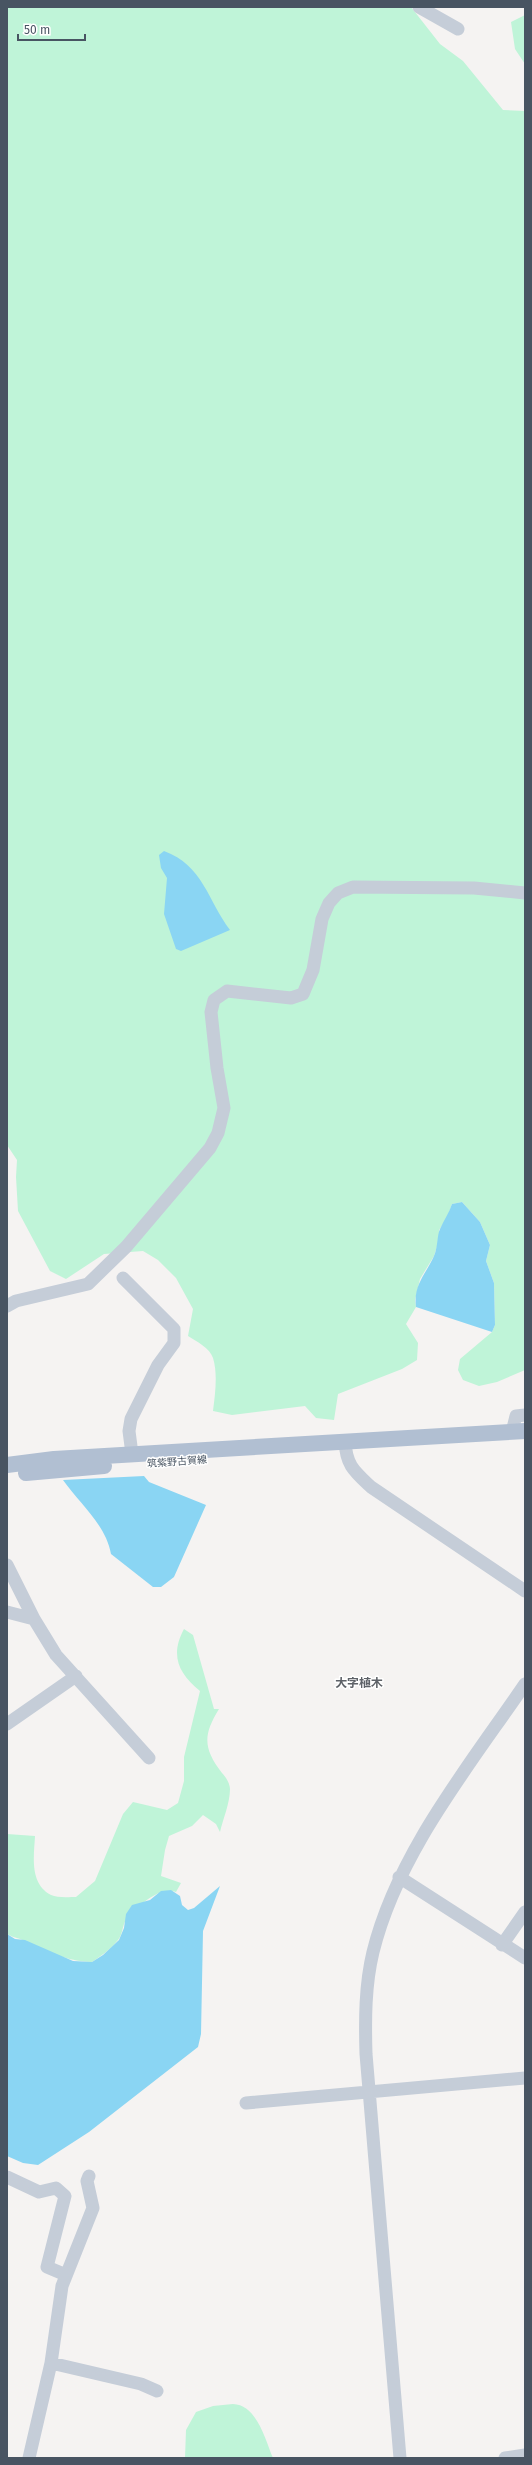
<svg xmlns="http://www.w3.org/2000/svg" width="532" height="2465" font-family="'Fira Sans','Noto Sans JP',sans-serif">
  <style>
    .green { fill: #bff4d8 }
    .water { fill: #8ad5f3 }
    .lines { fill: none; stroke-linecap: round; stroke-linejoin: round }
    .minor { stroke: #c5cdd8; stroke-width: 13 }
    .major { stroke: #b1bfd2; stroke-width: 16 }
    .labels { text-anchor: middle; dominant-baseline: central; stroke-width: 3; stroke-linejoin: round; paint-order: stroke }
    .street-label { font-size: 10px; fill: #485462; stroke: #fff }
    .quarter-label { font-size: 12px; font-weight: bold; fill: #5e6268; stroke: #fff }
  </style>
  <rect width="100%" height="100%" fill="#f5f3f2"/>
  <path class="green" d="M7,7H411L440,44L463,61L503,110L525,111V1370L497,1382L479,1386L463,1380L458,1370L460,1359L492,1332L495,1325L494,1283L486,1261L490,1245L480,1222L462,1202L452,1204L447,1218L439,1230V1240L434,1256L420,1279L415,1300L416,1307L406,1324L418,1343L417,1360L402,1369L338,1394L334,1420L316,1418L305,1406L232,1415L213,1411C215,1395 218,1374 213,1358C210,1348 196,1341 188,1336L193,1309L176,1278L158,1260L143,1251L104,1254L66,1279L50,1271L18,1211L16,1177L17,1160L7,1145Z
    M525,15V64L515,49L511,22Z
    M184,1629L193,1635L214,1709H219C203,1735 203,1748 222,1773C226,1777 230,1784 230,1789C230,1803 223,1819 220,1832L216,1824L203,1815L192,1826L169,1836L165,1850L161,1876L181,1883L176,1892C160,1885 135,1908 126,1920C122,1926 123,1934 118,1940C111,1949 101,1956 92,1962C65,1961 50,1952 27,1942C20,1938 14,1938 7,1934V1834L35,1836C34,1856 29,1883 51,1895C57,1898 69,1897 76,1897L95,1881L123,1814L133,1802L167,1810L178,1803L184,1781V1757L200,1691C178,1673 170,1655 184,1629Z
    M233,2404C257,2405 265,2439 273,2458H185L186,2430L196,2412L213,2406Z"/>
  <path class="water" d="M164,851C203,865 208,901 230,930L181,951L176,949L164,914L167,878L161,868L159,855Z
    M462,1202L480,1222L490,1245L486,1261L494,1283L495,1325L492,1332L416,1307C413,1285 426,1274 434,1256C438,1247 437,1235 440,1229C444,1220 449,1213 452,1204Z
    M144,1476L149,1482L206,1505L174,1577L161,1587H153L111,1554C106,1525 80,1504 63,1480Z
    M220,1886L203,1931L201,2034L198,2047L89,2132L38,2165L23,2163L7,2156V1934L15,1939L25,1940L73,1961L92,1962L103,1955L119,1940L124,1928L126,1914L132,1905L150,1900L161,1891L171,1890L180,1896L182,1905L188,1910L194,1908Z"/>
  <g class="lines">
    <path class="minor" d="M419,7L458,29
      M123,1278L174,1329V1343L158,1365L131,1419L129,1431L132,1454
      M7,1306L16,1301L88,1284L126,1247L210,1148L218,1133L224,1108L217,1068L211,1012L214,1000L227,991L291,998L303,994L313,970L322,919L329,903L338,893L353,887L474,888L525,893
      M512,1432L516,1416L525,1415
      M345,1441C346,1465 354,1471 371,1487L525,1591
      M7,1565L34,1619L56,1655L149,1758
      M7,1612L34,1619
      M7,1724L76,1676
      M399,1877L525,1958
      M502,1945L525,1912
      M246,2103L525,2078
      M7,2177L39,2192L56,2188L65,2196L47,2267L66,2275
      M51,2363L141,2384L157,2391
      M29,2458L51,2363L62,2286L93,2208L87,2181L89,2176
      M400,2458L366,2054C365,2020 365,1985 373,1952C397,1854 469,1766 525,1684
      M505,2458L525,2455"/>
    <path class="major" d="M7,1465L54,1459L525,1431
      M26,1473L104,1466"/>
  </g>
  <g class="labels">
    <g class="street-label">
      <text transform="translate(177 1462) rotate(-4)">筑紫野古賀線</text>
    </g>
    <g class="quarter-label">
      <text x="359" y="1683">大字植木</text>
    </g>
  </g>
  <rect width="532" height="2465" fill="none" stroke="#485462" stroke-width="16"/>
  <path d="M18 34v6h67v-6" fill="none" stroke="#485462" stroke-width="2"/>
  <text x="24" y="34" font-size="12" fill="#485462" stroke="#ffffff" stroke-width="3" paint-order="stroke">50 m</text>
</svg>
